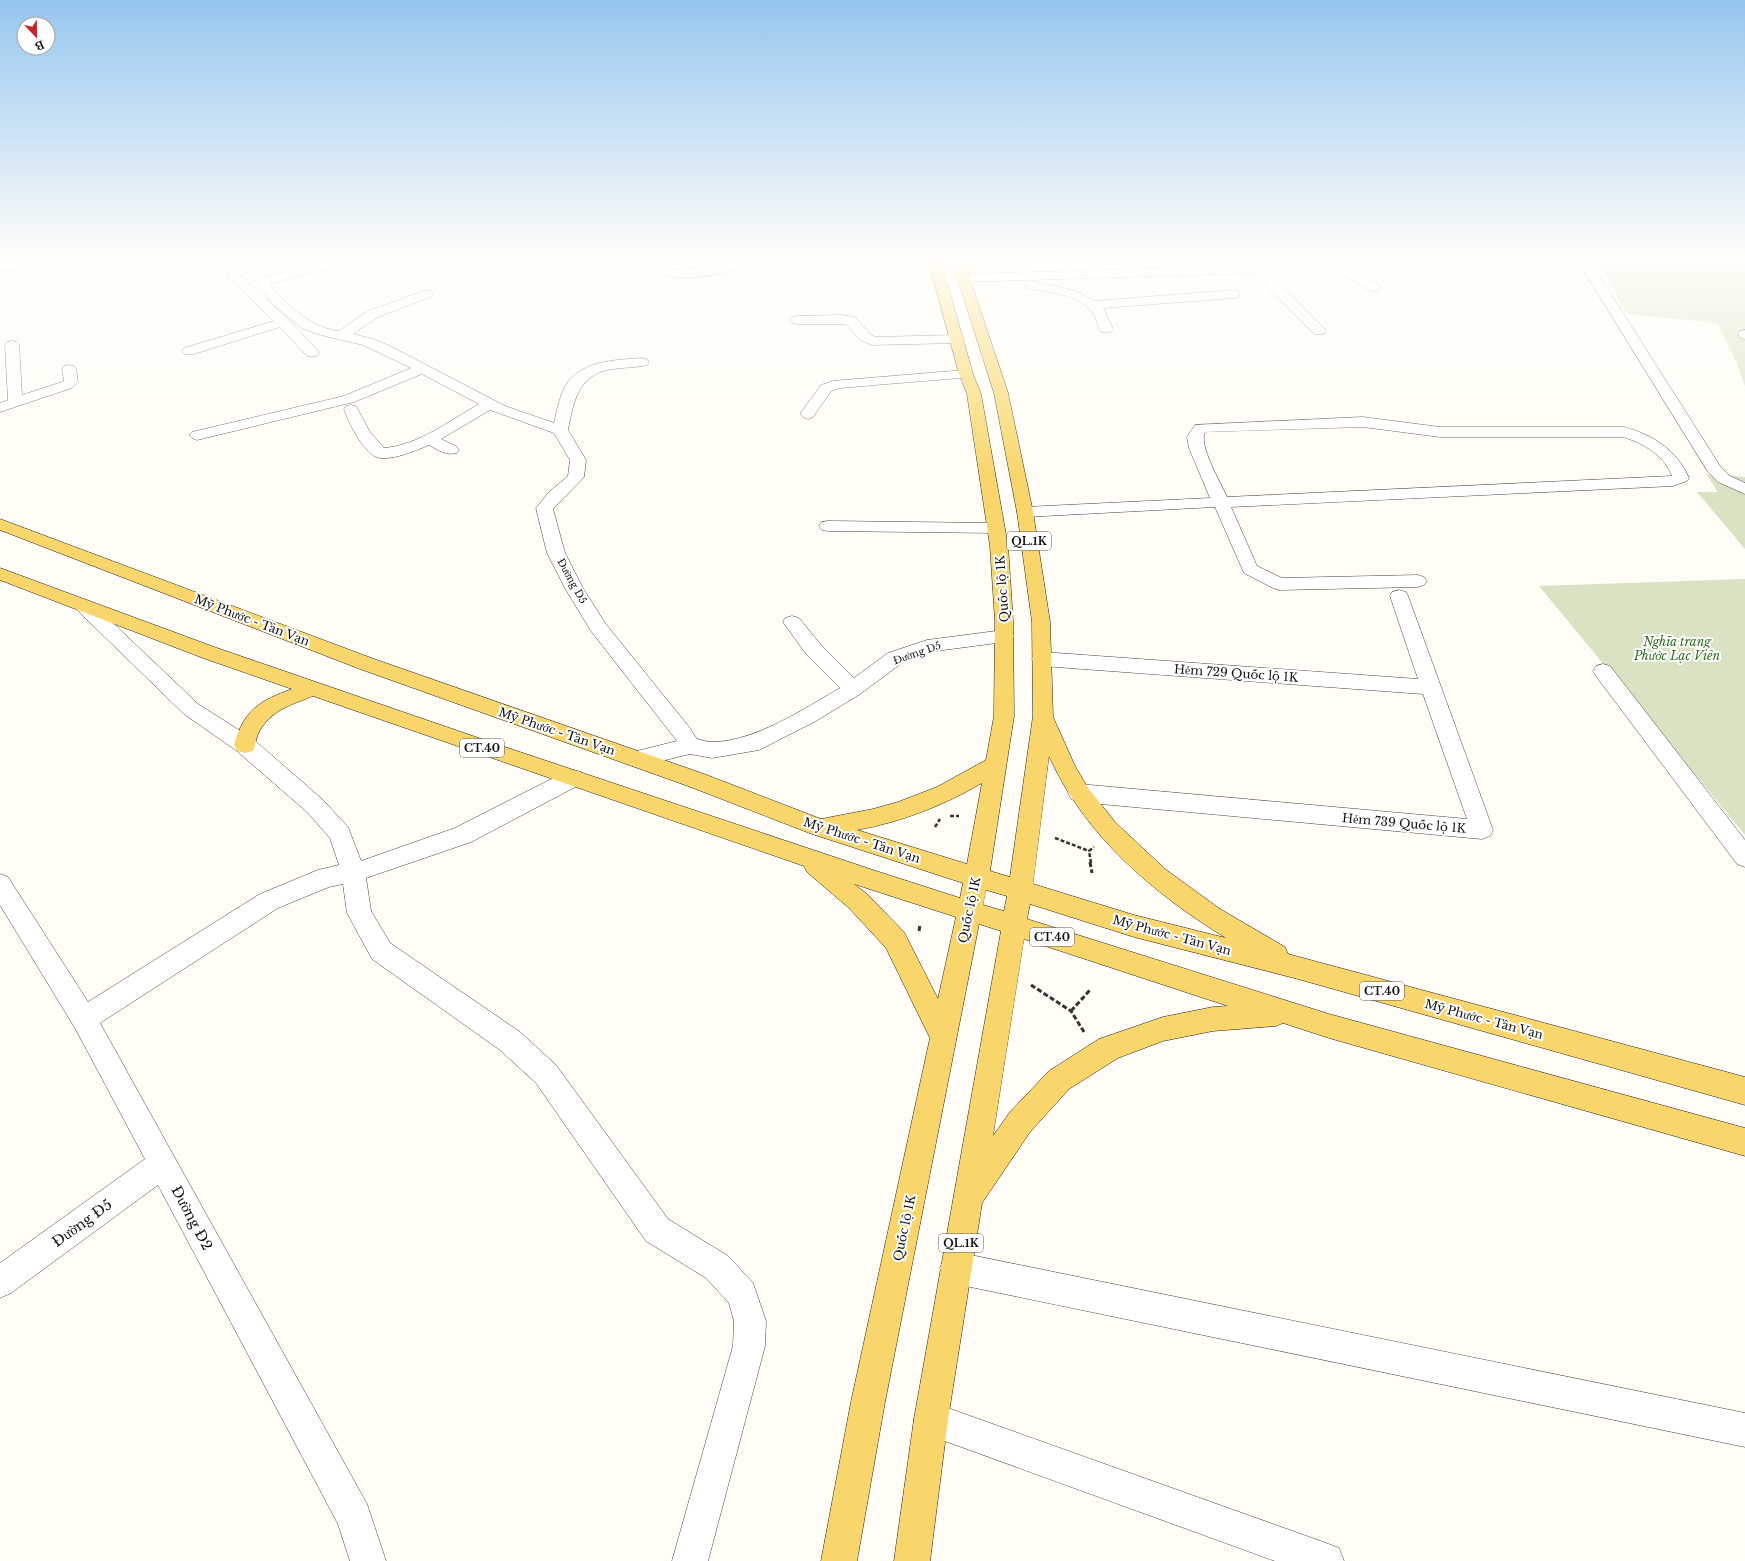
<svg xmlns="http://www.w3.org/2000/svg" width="1745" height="1561" font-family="'Libre Baskerville',serif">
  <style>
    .cemetery { fill: #d9e3c4 }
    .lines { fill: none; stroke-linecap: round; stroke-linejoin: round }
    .minor-casing { stroke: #444; stroke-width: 1 }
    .major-casing { stroke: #222; stroke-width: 1 }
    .path-far1 { stroke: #333; stroke-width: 2.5; stroke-dasharray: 4 2; stroke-linecap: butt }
    .path { stroke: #333; stroke-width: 3; stroke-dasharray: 5 2.5; stroke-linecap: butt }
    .minor { fill: #fff; fill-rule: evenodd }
    .major { fill: #f9d66b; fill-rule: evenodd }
    .labels { text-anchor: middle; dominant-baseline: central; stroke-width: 4; stroke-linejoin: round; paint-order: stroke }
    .far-street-label { font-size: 10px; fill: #111; stroke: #fff }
    .shield { fill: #fff; stroke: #585858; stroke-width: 1 }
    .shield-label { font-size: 11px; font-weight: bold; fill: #111 }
    .street-label { font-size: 12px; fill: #111; stroke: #fff }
    .park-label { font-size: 12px; font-style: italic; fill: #2f6b1f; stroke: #fff }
    .near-street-label { font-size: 14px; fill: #111; stroke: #fff }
  </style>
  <rect width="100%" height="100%" fill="#fffdf5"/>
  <path class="cemetery" d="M1596,258H1745V386L1736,361L1717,323L1626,314Z
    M1706,474L1745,477V549L1697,492H1718Z
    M1745,579V835L1539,586Z"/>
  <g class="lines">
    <g class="minor-casing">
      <path id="minor" d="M35,258H58L56,261L52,262L0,272V264Z
        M139,258H151L155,262L153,265C146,266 143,264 139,258Z
        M237,258H249L264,277L342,258H360L358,261L269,284C288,305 308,326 337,331H339L368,311L423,291H431L433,294L431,297L378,317L353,334L373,339L390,346L505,406L554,423C557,410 560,393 568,382C585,360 617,360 642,358L647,359L649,362L647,365C636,368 624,367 613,369C578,374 574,400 568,430L586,460L584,477L553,509L565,553L584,590L605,623L689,727L697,739C702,740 707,742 712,742C754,742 804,709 840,688L806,654L783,622L785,618L792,616L799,618L820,644L854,678L888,653L927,640L1004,630L1011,631L1014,636L1011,641L1004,642L936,651L902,663L860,694L816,721L759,750L712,758L690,754L637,767L629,765L626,759L629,753L677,741L591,631L566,590L547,553L536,508L549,492L568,476L570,460L554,433L490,410L441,439L457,447L459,450L457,453C446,456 438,450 429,445C417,450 390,462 376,457C362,450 349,423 344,409L346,406L351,405L356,406L370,432L384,448C419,445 449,421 479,404L422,374L354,402L197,440L192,438L189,435L192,432L344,396L411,368L363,345L317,334L302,328L275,306L246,271L240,276L288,319L317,350L319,353L317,356H307L280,327L194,354H184L182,351L184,348L274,321L228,277L230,270L241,264Z
        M645,258H657L668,268L676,270L704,268L759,258H782L780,261L776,262C747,267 690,284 663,275C655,272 649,265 645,258Z
        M1242,258H1254L1324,328L1326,331L1324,334H1314L1254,273L964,282L960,281L958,278L960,275L964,274L1248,266Z
        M1321,258H1334L1379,285L1381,288L1379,291H1371L1338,272Z
        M1576,258H1588L1720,466L1730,476L1745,483V494L1718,482L1708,472Z
        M1031,281L1073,290L1095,301L1234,290L1238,291L1240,294L1238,297L1234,298L1103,308L1113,329L1111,332H1101C1097,326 1097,318 1092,312C1077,293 1049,293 1027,288L1025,285L1027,282Z
        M841,315L855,317L870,334L875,337L957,335L962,336L964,339L962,342L957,343L872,345L860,340L846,324H797L792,323L790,320L792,317L797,316Z
        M1745,330V339L1740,338L1738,334L1740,331Z
        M12,341L17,342L19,345L22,395L62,382L64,381L62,369L64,366L69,365L74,366L76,369L78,382L72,388L0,412V403L8,400L5,345L7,342Z
        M966,370L971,371L973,374L971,377L840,388L831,391L813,417L808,419L803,417L800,414L821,385L833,381Z
        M1363,417L1440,427H1624C1653,435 1677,450 1689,478L1687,481L1673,486L1231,507L1257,566L1282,578L1418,575L1424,577L1427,581L1424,585L1418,587L1279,590L1273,588L1244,573L1215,507L1025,517L1019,516L1017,512L1019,508L1025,507L1210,498L1189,448L1187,437L1195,425ZM1363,427L1440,437H1623C1643,443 1664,455 1672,476L1227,497C1221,483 1198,445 1205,432Z
        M828,521L996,523L1002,524L1005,528L1002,532L996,533L828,531L822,530L819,526L822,522Z
        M1399,590L1406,592L1408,596L1493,830L1490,836L1482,839L1079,802L1071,799L1068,793L1071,787L1079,784L1467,819L1423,694L1042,666L1035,664L1032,659L1035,654L1042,652L1418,679L1390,596L1392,592Z
        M84,600L91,602L198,704L253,739L323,800L348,827L361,861L455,828L565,772L573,770L581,772L584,778L581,784L471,842L366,878L371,911L390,943L520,1032L556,1065L668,1219L728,1256L753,1283L766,1321L765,1346L708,1561H672L733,1346L734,1321L729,1303L706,1278L646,1241L536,1083L500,1050L372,959L347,913L343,884L329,887L278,908L100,1023L367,1504L386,1561H350L338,1524L158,1185L11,1293L0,1298V1263L145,1159L75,1028L0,905V874L8,877L88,1002L260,894L318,870L339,865L330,838L307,812L237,751L184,714L77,610L75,606L77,602Z
        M1603,664L1610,666L1745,840V867L1737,864L1596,676L1593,671L1596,666Z
        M956,1252L1745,1413V1447L956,1284L945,1279L940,1268L945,1257Z
        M931,1402L1326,1543L1339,1548L1344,1561H1275L931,1436L919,1431L914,1419L919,1407Z"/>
    </g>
    <g class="major-casing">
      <path id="major" d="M928,258H940L973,374L981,394L1008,546L1013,621L1014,716L990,871L1010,877L1033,716L1032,622L1017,512L994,393L951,258H963L1008,393L1033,512L1050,622L1053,717L1075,766L1088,788L1115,822L1165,869L1220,909L1285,947L1288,954L1745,1077V1105L1298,979L1134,937L1030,904L1027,919L1329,1014L1745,1128V1156L1329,1038L1283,1023L1276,1026L1213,1031L1163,1041L1118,1058L1069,1089L1030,1132L982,1203L948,1419L930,1561H894L914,1419L1001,931L979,924L885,1402L857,1561H821L851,1402L930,1038L886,948L849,908L807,872L804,866L313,696C291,705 273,709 260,730C256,736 256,744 253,751L245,753L237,751L234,745C244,710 259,701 292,689L203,658L0,580V568L217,648L496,744L873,870L960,898L963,883L812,834L688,786L360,669L0,530V519L374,659L704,774L821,819L873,809L898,802L937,787L986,760L994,716L995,621L990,546L967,394L959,374ZM1049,756C1084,835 1154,894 1226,938L1134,915L1033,884ZM982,783L967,864L857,830C901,822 943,806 982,783ZM854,884L956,917L938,999L904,932L867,894ZM986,890L1007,896L1004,911L983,905ZM1024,939L1228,1006L1213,1007L1163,1017L1099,1039L1049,1071L1010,1112L993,1136Z"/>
    </g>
    <path class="path-far1" d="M950,816H959
      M935,827L940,819
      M1055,838L1089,851
      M1091,863L1089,851L1094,847"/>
    <path class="path" d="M1090,862L1092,873
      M919,931L920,925
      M1031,985L1071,1011L1084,1032
      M1071,1011L1090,990"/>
    <use href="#minor" class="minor"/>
    <use href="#major" class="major"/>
  </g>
  <linearGradient id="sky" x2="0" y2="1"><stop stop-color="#95c6ee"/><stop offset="0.54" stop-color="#fffefa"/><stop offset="1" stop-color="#fffefa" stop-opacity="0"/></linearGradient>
  <rect width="1745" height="476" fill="url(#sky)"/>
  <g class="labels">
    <g class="far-street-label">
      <text transform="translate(572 581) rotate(61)">Đường D5</text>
      <text transform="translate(917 653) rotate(-19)">Đường D5</text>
    </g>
    <g class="shield">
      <rect x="1007" y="532" width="44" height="18" rx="3"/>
      <rect x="460" y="739" width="44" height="18" rx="3"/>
      <rect x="1030" y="928" width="44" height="18" rx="3"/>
      <rect x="1360" y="982" width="44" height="18" rx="3"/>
      <rect x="939" y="1234" width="44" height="18" rx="3"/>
    </g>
    <g class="shield-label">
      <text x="1029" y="541">QL.1K</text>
      <text x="482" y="748">CT.40</text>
      <text x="1052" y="937">CT.40</text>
      <text x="1382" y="991">CT.40</text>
      <text x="961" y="1243">QL.1K</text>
    </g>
    <g class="street-label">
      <text transform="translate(1002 589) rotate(-94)">Quốc lộ 1K</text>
      <text transform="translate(252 620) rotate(21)">Mỹ Phước - Tân Vạn</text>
      <text transform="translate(1236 673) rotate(4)">Hẻm 729 Quốc lộ 1K</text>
      <text transform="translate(557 731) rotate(19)">Mỹ Phước - Tân Vạn</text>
      <text transform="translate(1404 823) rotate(5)">Hẻm 739 Quốc lộ 1K</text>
      <text transform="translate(862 840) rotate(18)">Mỹ Phước - Tân Vạn</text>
      <text transform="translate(969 910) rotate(-78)">Quốc lộ 1K</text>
      <text transform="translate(1172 935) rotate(15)">Mỹ Phước - Tân Vạn</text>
      <text transform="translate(1484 1019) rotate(15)">Mỹ Phước - Tân Vạn</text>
      <text transform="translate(904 1228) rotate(-78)">Quốc lộ 1K</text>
    </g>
    <g class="park-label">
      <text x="1677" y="641">Nghĩa trang<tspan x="1677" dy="14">Phước Lạc Viên</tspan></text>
    </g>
    <g class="near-street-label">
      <text transform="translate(192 1218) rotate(62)">Đường Đ2</text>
      <text transform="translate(82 1223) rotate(-36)">Đường Đ5</text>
    </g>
  </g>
  <g transform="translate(36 36) rotate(158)"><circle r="19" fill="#ffffff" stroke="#a0a0a0"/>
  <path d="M0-3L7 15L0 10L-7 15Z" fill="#c4262e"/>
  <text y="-6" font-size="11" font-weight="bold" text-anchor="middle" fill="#111111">B</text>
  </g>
</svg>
